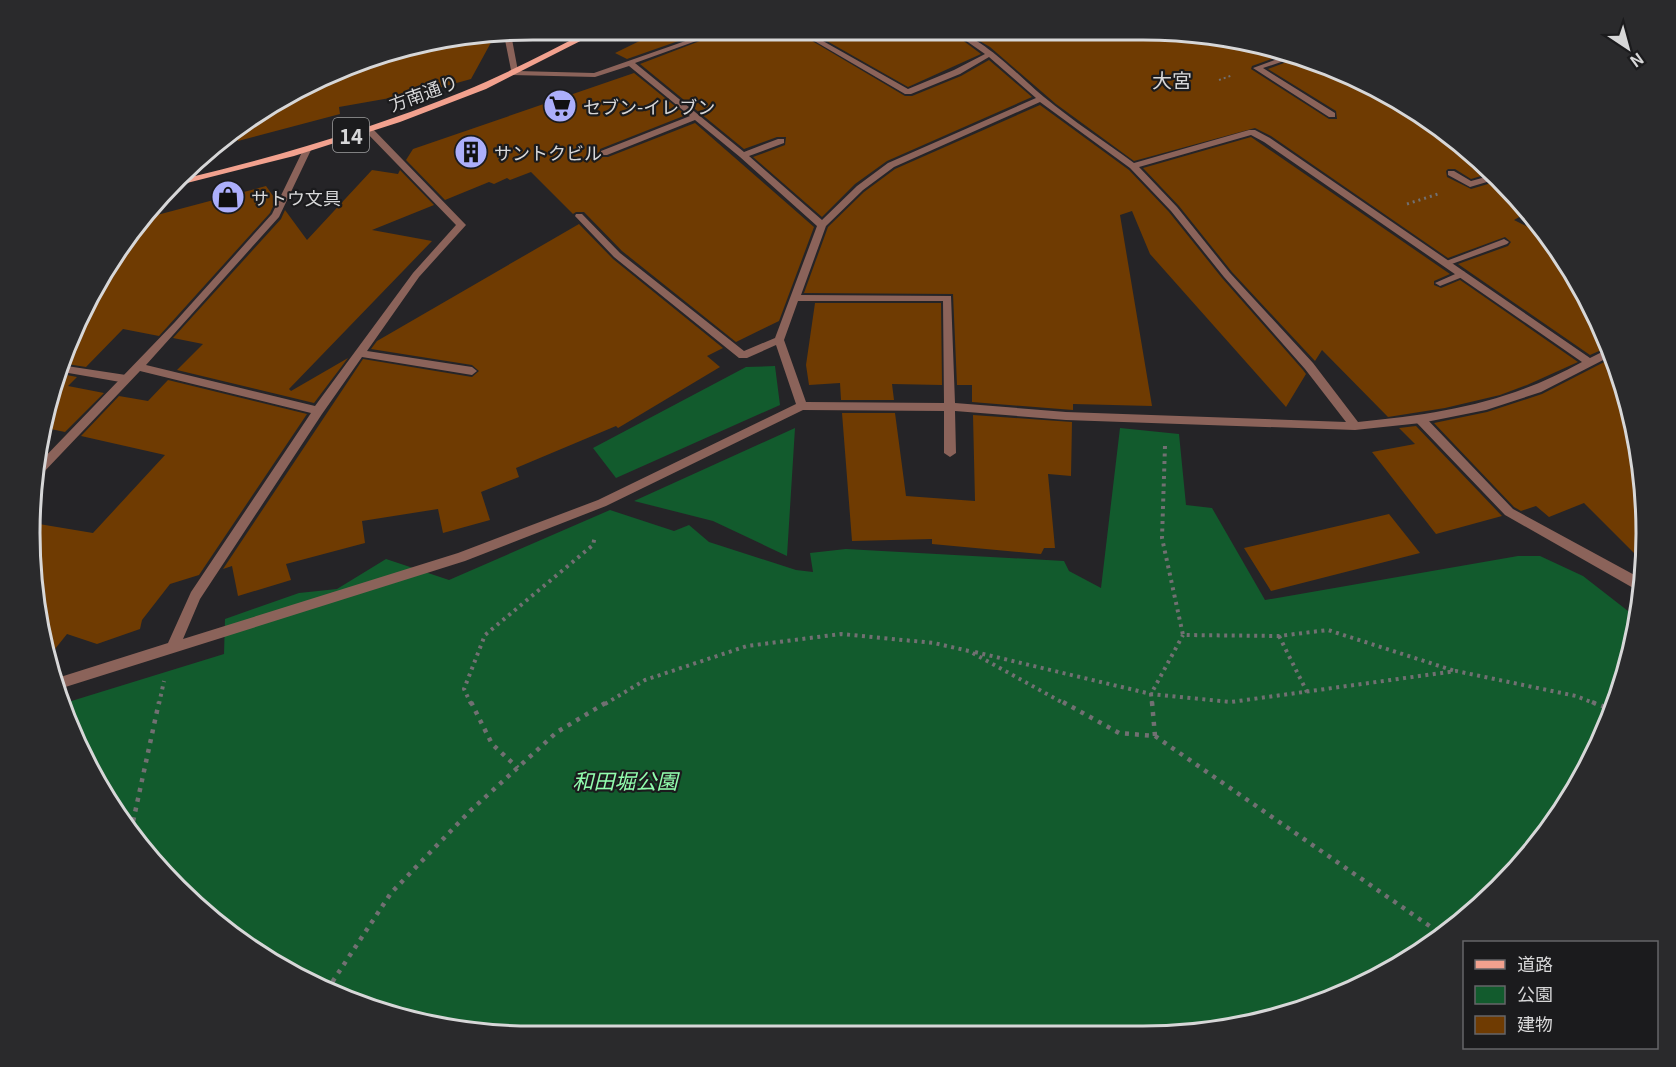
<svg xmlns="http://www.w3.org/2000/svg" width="1676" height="1067" font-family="Georgia,'Noto Sans JP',serif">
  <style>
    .green { fill: #125b2d }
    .building { fill: #6f3b02 }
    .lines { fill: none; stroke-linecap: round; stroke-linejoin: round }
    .path-far3 { stroke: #717072; stroke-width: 2; stroke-dasharray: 2 3; stroke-linecap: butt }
    .path-far2 { stroke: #717072; stroke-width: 3; stroke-dasharray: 2 4; stroke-linecap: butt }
    .path-far1 { stroke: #717072; stroke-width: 4; stroke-dasharray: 3 4.5; stroke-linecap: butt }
    .path { stroke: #717072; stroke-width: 4.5; stroke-dasharray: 4 6; stroke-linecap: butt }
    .lane { fill: #8b635a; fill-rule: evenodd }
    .street { fill: #8b635a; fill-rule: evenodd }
    .primary { fill: #f2a18e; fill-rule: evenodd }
    .labels { text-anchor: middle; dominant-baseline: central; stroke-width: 4.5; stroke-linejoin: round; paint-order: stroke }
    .far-street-label { font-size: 18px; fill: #d7d7d8; stroke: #1b1b1d }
    .far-poi-label { font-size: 18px; fill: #d7d7d8; stroke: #1b1b1d; text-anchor: start }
    .far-quarter-label { font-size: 20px; fill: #d7d7d8; stroke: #1b1b1d }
    .shield { fill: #1b1b1d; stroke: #9f9fa0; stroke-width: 1.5 }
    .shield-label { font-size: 20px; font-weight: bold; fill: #d7d7d8 }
    .park-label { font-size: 21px; font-style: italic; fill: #92feae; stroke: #1b1b1d }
    .rim { fill: none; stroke: #d7d7d8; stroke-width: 3 }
  </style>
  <rect width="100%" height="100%" fill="#252427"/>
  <path class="green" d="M775,366L780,405L616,478L593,448L746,367Z
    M795,428L787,556L713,521L634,501Z
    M1120,428L1179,434L1186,505L1212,508L1265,600L1518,556H1540L1583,576L1637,618L1619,695L1579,785L1521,865L1449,933L1365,985L1272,1020L1175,1036L468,1033L341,999L202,912L115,813L65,703L224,654L225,619L299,593L337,589L386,559L449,580L610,510L674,531L689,525L709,542L796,570L813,572L810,553L846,549L1064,561L1069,571L1101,588Z"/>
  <path class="building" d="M660,31H707L627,59L615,53Z
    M726,31L797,32L905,96H912L961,76L989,60L1032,97L887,161L855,184L822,217L753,157L785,145L786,137H777L744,149L640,64Z
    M811,32L953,33L981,54L908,87Z
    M966,33L1209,34L1280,56L1252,66L1251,69L1329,119H1337L1336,111L1268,69L1292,60L1365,82L1474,155L1491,173L1471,179L1455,169H1448L1446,171L1447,177L1471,189L1498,181L1528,212L1514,220L1548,237L1594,310L1608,347L1590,355L1458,264L1508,246L1511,242L1505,237L1448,258L1271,136L1255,128L1134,161L1056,104L990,47Z
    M494,37L471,79L424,92L339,107L340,114L238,141L235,132L253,115L372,57Z
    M634,73L686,115L600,149L599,157H608L695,123L814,227L779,321L736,342L622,251L584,212H576L573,214L531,172L510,180L507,178L494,184L489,182L445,200L406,160L413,149Z
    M1040,105L1129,170L1169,212L1222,278L1303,370L1306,374L1286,407L1150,254L1132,211L1120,215L1152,406L1073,404V410L972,402V385H957L953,294L804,293L828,227L864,192L895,169Z
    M1251,137L1450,274L1434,281V285L1441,288L1460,280L1578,362L1527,385L1500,395L1445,408L1388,417L1322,350L1315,361L1232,272L1179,206L1143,168Z
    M372,170L398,174L400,170L434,205L372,230L432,241L289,389L291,391L348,358L314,403L177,370L203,344L173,338L281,219L285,210L307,240Z
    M266,186L276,200L270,213L159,336L123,329L86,367L61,363L134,227L142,219Z
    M579,224L613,259L723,348L707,356L720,367L618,428L616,426L516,468L519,477L481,492L490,520L443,533L438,509L362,521L365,543L286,564L291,580L238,596L232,566L223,569L363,359L472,377L479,371L472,365L371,349L377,341Z
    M815,303H941L942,385L892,384L894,400H841L840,383L809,385L806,365Z
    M1612,358L1629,403L1645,500L1643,562L1584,503L1549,517L1536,506L1521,511L1514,507L1434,423L1487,412L1542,394Z
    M56,373L77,377L68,386L104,393L65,432L46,428Z
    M168,380L307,414L199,575L170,584L142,620L140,629L97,644L67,634L47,659L33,523L93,533L165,455L81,436L119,396L148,401Z
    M842,413H895L906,496L975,501L973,415L1072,422L1071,476L1048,474L1055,548H1044L1041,554L932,544V539L852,541Z
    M1416,426L1502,516L1436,534L1372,452L1415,444L1399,428Z
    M1389,514L1420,553L1271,591L1244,548Z"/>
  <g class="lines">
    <path class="path-far3" d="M1219,80L1233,75"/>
    <path class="path-far2" d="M1407,204L1438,194"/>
    <path class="path-far1" d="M1165,446L1162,538L1183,635L1279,636L1328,630L1455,671
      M1279,636L1307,692
      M975,652L1151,694L1231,702L1456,671L1576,696L1596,704
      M159,704L164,681
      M471,704L464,689L485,635L593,545L595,536
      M605,704L645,680L747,646L841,634L934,643L969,651L1065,704
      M1152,704L1151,694L1183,635"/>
    <path class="path" d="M471,702L492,744L518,768
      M1063,702L1119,733L1155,736L1444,936
      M1152,702L1155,736
      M1592,702L1612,710
      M131,831L159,702
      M327,990L391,893L470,811L557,732L607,702"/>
    <path class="lane" d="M1283,57L1290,59L1263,68L1335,113V117H1329L1253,68Z
      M1448,171H1454L1471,181L1493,175L1497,179L1470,187L1448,175Z
      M1504,239L1509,242L1507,244L1449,265H1443L1441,263Z
      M1462,271L1465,272V276L1440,286L1435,283Z
      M60,365L126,375L131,379L126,383L57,371Z
      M1420,415L1424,416L1513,509L1640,578L1642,580V593L1505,515L1416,422L1415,419Z"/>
    <path class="street" d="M714,31H724L635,63L744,152L778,139H784V143L749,156L822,220L857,186L888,163L1036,98L989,57L960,74L911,94H905L799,32H807L908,89L954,70L985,54L955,33C978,32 1025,82 1044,97C1073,121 1104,141 1134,163L1249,130H1255L1270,138L1590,358L1608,349L1611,356L1541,392L1486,410L1421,423L1355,430L1066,420L955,411L956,453L950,457L944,453V411L803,410L606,506L465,561L59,689L54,679L168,643L191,592L311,413L140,371L41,475L36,476L39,463L175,322L272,214L304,148L311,150L279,217L146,365L315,406L413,273L456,225L365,131V127H371L466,225L419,277L367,351L472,367L477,371L472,375L362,357L322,414L200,599L183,639L458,553L598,500L796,404L776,345L747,358H739L614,257L575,216L576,214H582L620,253L744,351L775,338L817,226L740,157L695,120L607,155H601V151L690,116L629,66L595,77L512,75L504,35L511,34L518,71L594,73ZM1040,102L1130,168L1171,211L1224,277L1305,369L1346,422L1066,412L955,403L951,296L801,295L826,226L863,190L894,167ZM1251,135L1264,142L1582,362C1508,403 1441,414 1358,422L1313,363L1230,273L1177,207L1139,167ZM798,301H943L944,403L806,402L784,340Z"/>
    <path class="primary" d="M590,30H602L486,89L400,122L294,156L179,185L187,178C280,156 373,128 462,92C506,74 548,52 590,30Z"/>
  </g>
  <defs>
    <g id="supermarket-disc" transform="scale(1.725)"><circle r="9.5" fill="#acaffb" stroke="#1b1b1d"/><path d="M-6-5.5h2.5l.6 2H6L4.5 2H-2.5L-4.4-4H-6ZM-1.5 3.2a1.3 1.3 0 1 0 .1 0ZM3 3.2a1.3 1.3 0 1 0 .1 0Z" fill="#111"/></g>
    <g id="building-disc" transform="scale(1.725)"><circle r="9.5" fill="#acaffb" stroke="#1b1b1d"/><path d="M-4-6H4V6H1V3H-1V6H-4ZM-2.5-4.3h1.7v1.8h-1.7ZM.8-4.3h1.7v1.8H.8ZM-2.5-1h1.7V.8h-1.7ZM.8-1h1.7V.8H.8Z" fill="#111"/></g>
    <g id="shop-disc" transform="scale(1.725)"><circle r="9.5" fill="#acaffb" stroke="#1b1b1d"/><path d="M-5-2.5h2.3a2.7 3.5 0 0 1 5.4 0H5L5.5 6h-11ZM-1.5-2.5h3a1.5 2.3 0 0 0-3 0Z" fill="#111"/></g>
  </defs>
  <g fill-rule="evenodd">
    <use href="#supermarket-disc" x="560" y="106"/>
    <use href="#building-disc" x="471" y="152"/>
    <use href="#shop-disc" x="228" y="197"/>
  </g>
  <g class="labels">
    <g class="far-street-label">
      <text transform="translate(423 92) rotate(-20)">方南通り</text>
    </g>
    <g class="far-poi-label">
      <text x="583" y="106">セブン-イレブン</text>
      <text x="494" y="152">サントクビル</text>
      <text x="251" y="197">サトウ文具</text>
    </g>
    <g class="far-quarter-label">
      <text x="1172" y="79">大宮</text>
    </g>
    <rect class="shield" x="333" y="118" width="36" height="34" rx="4.5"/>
    <g class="shield-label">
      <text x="351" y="135">14</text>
    </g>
    <g class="park-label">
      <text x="625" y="780">和田堀公園</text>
    </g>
  </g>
  <path d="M0 0H1676V1067H0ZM533 40H1143A493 493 0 0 1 1636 533V533A493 493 0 0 1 1143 1026H533A493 493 0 0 1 40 533V533A493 493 0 0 1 533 40Z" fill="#2a2a2c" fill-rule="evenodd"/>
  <path class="rim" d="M533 40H1143A493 493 0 0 1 1636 533V533A493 493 0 0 1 1143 1026H533A493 493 0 0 1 40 533V533A493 493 0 0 1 533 40Z"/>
  <rect x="1463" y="941" width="195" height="108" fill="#1b1b1d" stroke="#666668" stroke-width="1.5"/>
  <rect x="1475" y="960" width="30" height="9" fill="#f2a18e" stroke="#666668" stroke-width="1.5"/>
  <text x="1517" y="971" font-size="18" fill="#d7d7d8">道路</text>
  <rect x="1475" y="986" width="30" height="18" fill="#125b2d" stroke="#666668" stroke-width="1.5"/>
  <text x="1517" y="1001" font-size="18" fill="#d7d7d8">公園</text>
  <rect x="1475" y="1016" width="30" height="18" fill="#6f3b02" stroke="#666668" stroke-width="1.5"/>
  <text x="1517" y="1031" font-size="18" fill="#d7d7d8">建物</text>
  <g transform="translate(1628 48) rotate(144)" stroke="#1b1b1d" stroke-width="4.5" paint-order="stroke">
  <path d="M0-4.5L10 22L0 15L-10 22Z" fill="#d7d7d8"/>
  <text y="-9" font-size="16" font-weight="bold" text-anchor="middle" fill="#d7d7d8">N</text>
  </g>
</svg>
